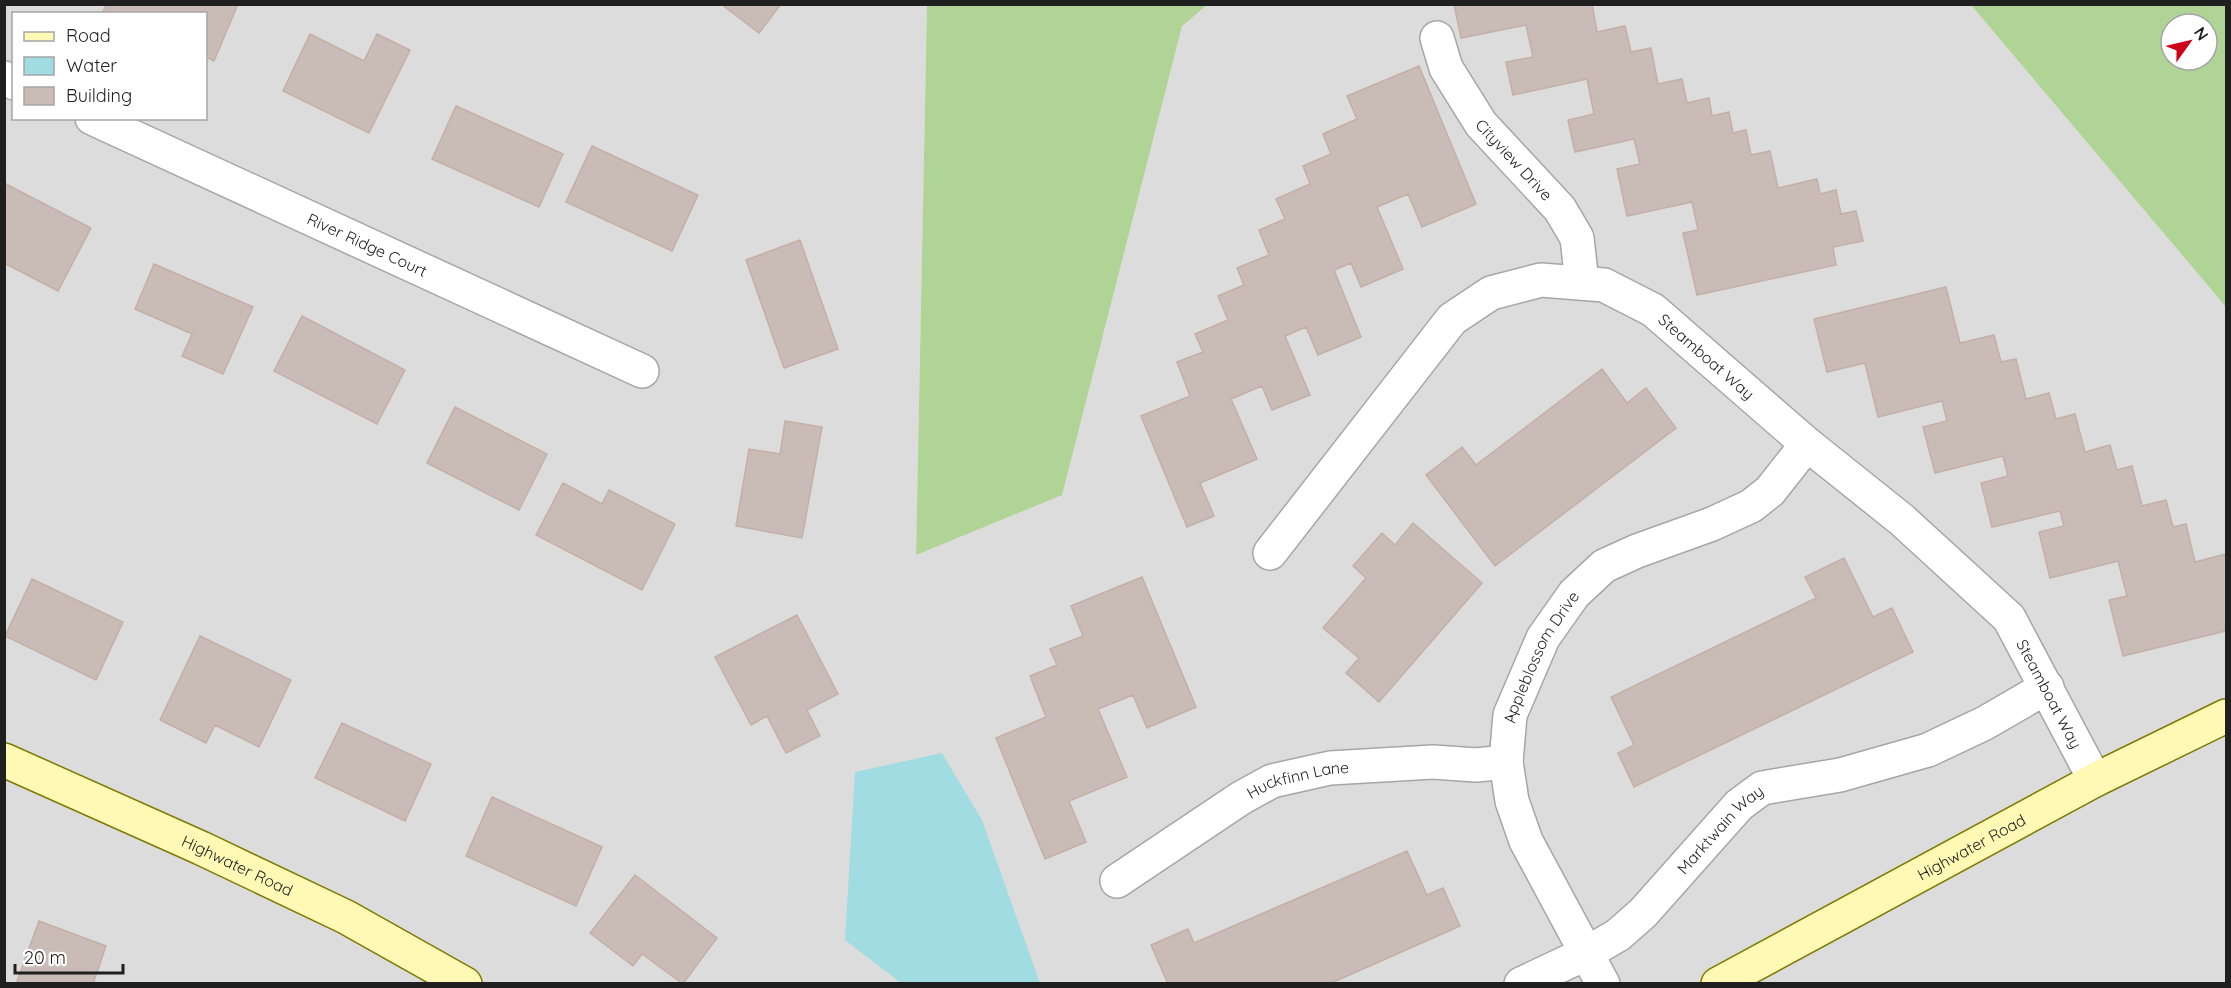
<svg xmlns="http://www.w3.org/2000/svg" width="2231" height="988" font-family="Quicksand,sans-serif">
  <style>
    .residential { fill: #dddcdc; fill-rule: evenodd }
    .forest { fill: #b0d495; fill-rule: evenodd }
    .water { fill: #a1dce3 }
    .building { fill: #c9bcb7; stroke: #c4afa5; stroke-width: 1.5 }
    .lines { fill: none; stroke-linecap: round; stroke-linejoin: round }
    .street-casing { stroke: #a6a6a6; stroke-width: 36 }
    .secondary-casing { stroke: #7d7a00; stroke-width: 36 }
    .street { stroke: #fff; stroke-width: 33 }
    .secondary { stroke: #fff9b5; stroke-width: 33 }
    .labels { text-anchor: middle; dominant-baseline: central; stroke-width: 4.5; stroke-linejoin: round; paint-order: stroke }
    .street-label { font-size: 16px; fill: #1f1f1f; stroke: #fff }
  </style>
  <rect width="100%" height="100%" fill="#f1ebe5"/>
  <path class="residential" d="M5,5H927L916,554L1182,25L1207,5H1971L2226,307V983L5,984ZM14,14H206V118H14Z"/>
  <path class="forest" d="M927,5H1207L1182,26L1062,495L916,555Z
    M1971,5H2226V307ZM2171,24H2207V60H2171Z"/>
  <path class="water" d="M942,753L982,820L1040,983H901L845,940L855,772Z"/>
  <path class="building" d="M106,4H238L214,61L206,57V14H106L103,12Z
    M721,4H781L759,33Z
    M1454,4H1592L1597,32L1625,26L1631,52L1651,48L1658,84L1682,79L1687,103L1709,98L1712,116L1729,112L1733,133L1746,130L1751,155L1770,151L1778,188L1817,179L1820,194L1836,190L1841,214L1856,211L1863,241L1833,247L1836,265L1697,295L1683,233L1698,230L1692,202L1627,216L1617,169L1640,164L1634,139L1575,152L1568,120L1594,114L1587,79L1513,95L1506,62L1533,57L1526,25L1461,38Z
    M310,34L364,61L377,34L410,50L369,133L283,91Z
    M1419,66L1476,204L1422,227L1408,194L1377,207L1403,269L1361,287L1351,263L1334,270L1361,337L1318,355L1306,327L1285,336L1310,395L1272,410L1262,386L1231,399L1257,459L1200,483L1214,516L1187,527L1141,416L1190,396L1177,362L1203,352L1195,334L1228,320L1218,296L1244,285L1237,268L1269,255L1259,230L1285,219L1276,199L1310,184L1303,166L1331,154L1323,134L1357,119L1347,96Z
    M456,106L563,154L539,207L432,159Z
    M592,146L698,195L672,251L566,202Z
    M4,183L91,228L58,291L4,263Z
    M800,240L838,349L784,368L746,260Z
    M154,264L253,307L223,374L182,356L192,334L135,309Z
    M1946,287L1960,343L1994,335L2001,362L2016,359L2026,399L2049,393L2056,419L2075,414L2085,452L2110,445L2117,470L2132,466L2142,506L2166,500L2173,527L2186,524L2195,562L2226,554V631L2123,656L2109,600L2127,596L2118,561L2050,578L2039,532L2064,526L2060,511L1992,527L1981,483L2008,476L2003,456L1935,473L1923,427L1947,421L1942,401L1878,417L1865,363L1827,372L1814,319Z
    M302,316L405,370L377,424L274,371Z
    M1602,369L1627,403L1646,388L1676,428L1495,566L1426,475L1462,447L1476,465Z
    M455,407L547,454L519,510L427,463Z
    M785,421L822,427L802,538L736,526L749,449L780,454Z
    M563,483L602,504L609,490L675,524L642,590L536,535Z
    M1413,523L1482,583L1379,702L1346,673L1359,658L1323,628L1366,578L1353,566L1382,533L1395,545Z
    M1844,558L1873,617L1892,608L1913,652L1634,787L1618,753L1634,745L1611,697L1816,598L1805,577Z
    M1142,577L1196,707L1147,728L1133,695L1098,709L1127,777L1069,801L1086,842L1045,859L996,738L1046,717L1030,676L1057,665L1050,649L1083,636L1071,606Z
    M32,579L123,622L96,680L5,636Z
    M797,615L838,694L807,710L820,736L786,753L767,716L751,725L715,657Z
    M200,636L291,680L259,747L215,725L206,743L160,720Z
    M342,723L431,764L405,821L315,778Z
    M492,797L602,847L576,906L466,856Z
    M1407,851L1427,895L1443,888L1460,926L1329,984H1168L1151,945L1188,929L1194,943Z
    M635,875L717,938L683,984L642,954L633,966L590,933Z
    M39,921L106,946L93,984H16Z"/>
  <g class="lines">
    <g class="street-casing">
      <g id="street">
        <path id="s1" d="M1437,38L1446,68L1481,124L1560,209L1577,238L1582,283"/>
        <path d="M4,78L14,83"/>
        <path id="s2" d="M92,118L642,371"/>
        <path id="s3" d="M1270,553L1452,319L1491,293L1541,280L1604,285L1653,310L1807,444L1902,520L2009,618L2095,780"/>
        <path id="s4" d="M1117,881L1241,798L1272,781L1330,768L1433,762L1476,765L1506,762"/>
        <path id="s5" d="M1521,984L1587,953L1618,935L1643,913L1739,805L1762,788L1840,775L1928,750L1985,723L2047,687"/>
        <path id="s6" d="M1603,984L1526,841L1512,801L1506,762L1510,715L1543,638L1574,594L1604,566L1637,551L1712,524L1751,506L1770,491L1807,444"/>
      </g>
    </g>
    <g class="secondary-casing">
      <g id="secondary">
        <path id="s7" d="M4,760L201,848L346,917L465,984"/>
        <path id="s8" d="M1718,984L2095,780L2226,716"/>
      </g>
    </g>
    <use href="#street" class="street"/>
    <use href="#secondary" class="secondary"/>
  </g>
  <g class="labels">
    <g class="street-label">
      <text stroke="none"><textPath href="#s1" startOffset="146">Cityview Drive</textPath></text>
      <text stroke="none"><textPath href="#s2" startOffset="303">River Ridge Court</textPath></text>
      <text stroke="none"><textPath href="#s3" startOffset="584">Steamboat Way</textPath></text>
      <text stroke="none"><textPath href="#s6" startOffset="357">Appleblossom Drive</textPath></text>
      <text stroke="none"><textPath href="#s3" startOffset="1070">Steamboat Way</textPath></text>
      <text stroke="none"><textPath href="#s4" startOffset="210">Huckfinn Lane</textPath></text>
      <text stroke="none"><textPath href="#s5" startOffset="256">Marktwain Way</textPath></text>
      <text stroke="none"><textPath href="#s8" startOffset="288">Highwater Road</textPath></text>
      <text stroke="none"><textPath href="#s7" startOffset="256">Highwater Road</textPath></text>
    </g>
  </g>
  <rect width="2231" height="988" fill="none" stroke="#1f1f1f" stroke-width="12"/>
  <rect x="12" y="12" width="195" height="108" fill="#ffffff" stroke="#a5a5a5" stroke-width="1.5"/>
  <rect x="24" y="32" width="30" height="9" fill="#fff9b5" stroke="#a5a5a5" stroke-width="1.5"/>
  <text x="66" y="42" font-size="18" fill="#1f1f1f">Road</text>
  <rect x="24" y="57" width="30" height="18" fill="#a1dce3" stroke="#a5a5a5" stroke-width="1.5"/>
  <text x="66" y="72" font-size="18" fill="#1f1f1f">Water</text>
  <rect x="24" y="87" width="30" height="18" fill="#c9bcb7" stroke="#a5a5a5" stroke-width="1.5"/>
  <text x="66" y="102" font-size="18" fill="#1f1f1f">Building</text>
  <g transform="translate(2189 42) rotate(56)"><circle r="28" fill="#ffffff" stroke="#a5a5a5" stroke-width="1.5"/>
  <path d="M0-4.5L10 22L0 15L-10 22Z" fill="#cf001a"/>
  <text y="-9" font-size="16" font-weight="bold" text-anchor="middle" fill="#1f1f1f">N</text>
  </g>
  <path d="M15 964v9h108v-9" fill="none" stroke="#1f1f1f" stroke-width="3"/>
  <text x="24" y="964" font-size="18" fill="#1f1f1f" stroke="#ffffff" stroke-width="4.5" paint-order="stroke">20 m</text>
</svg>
